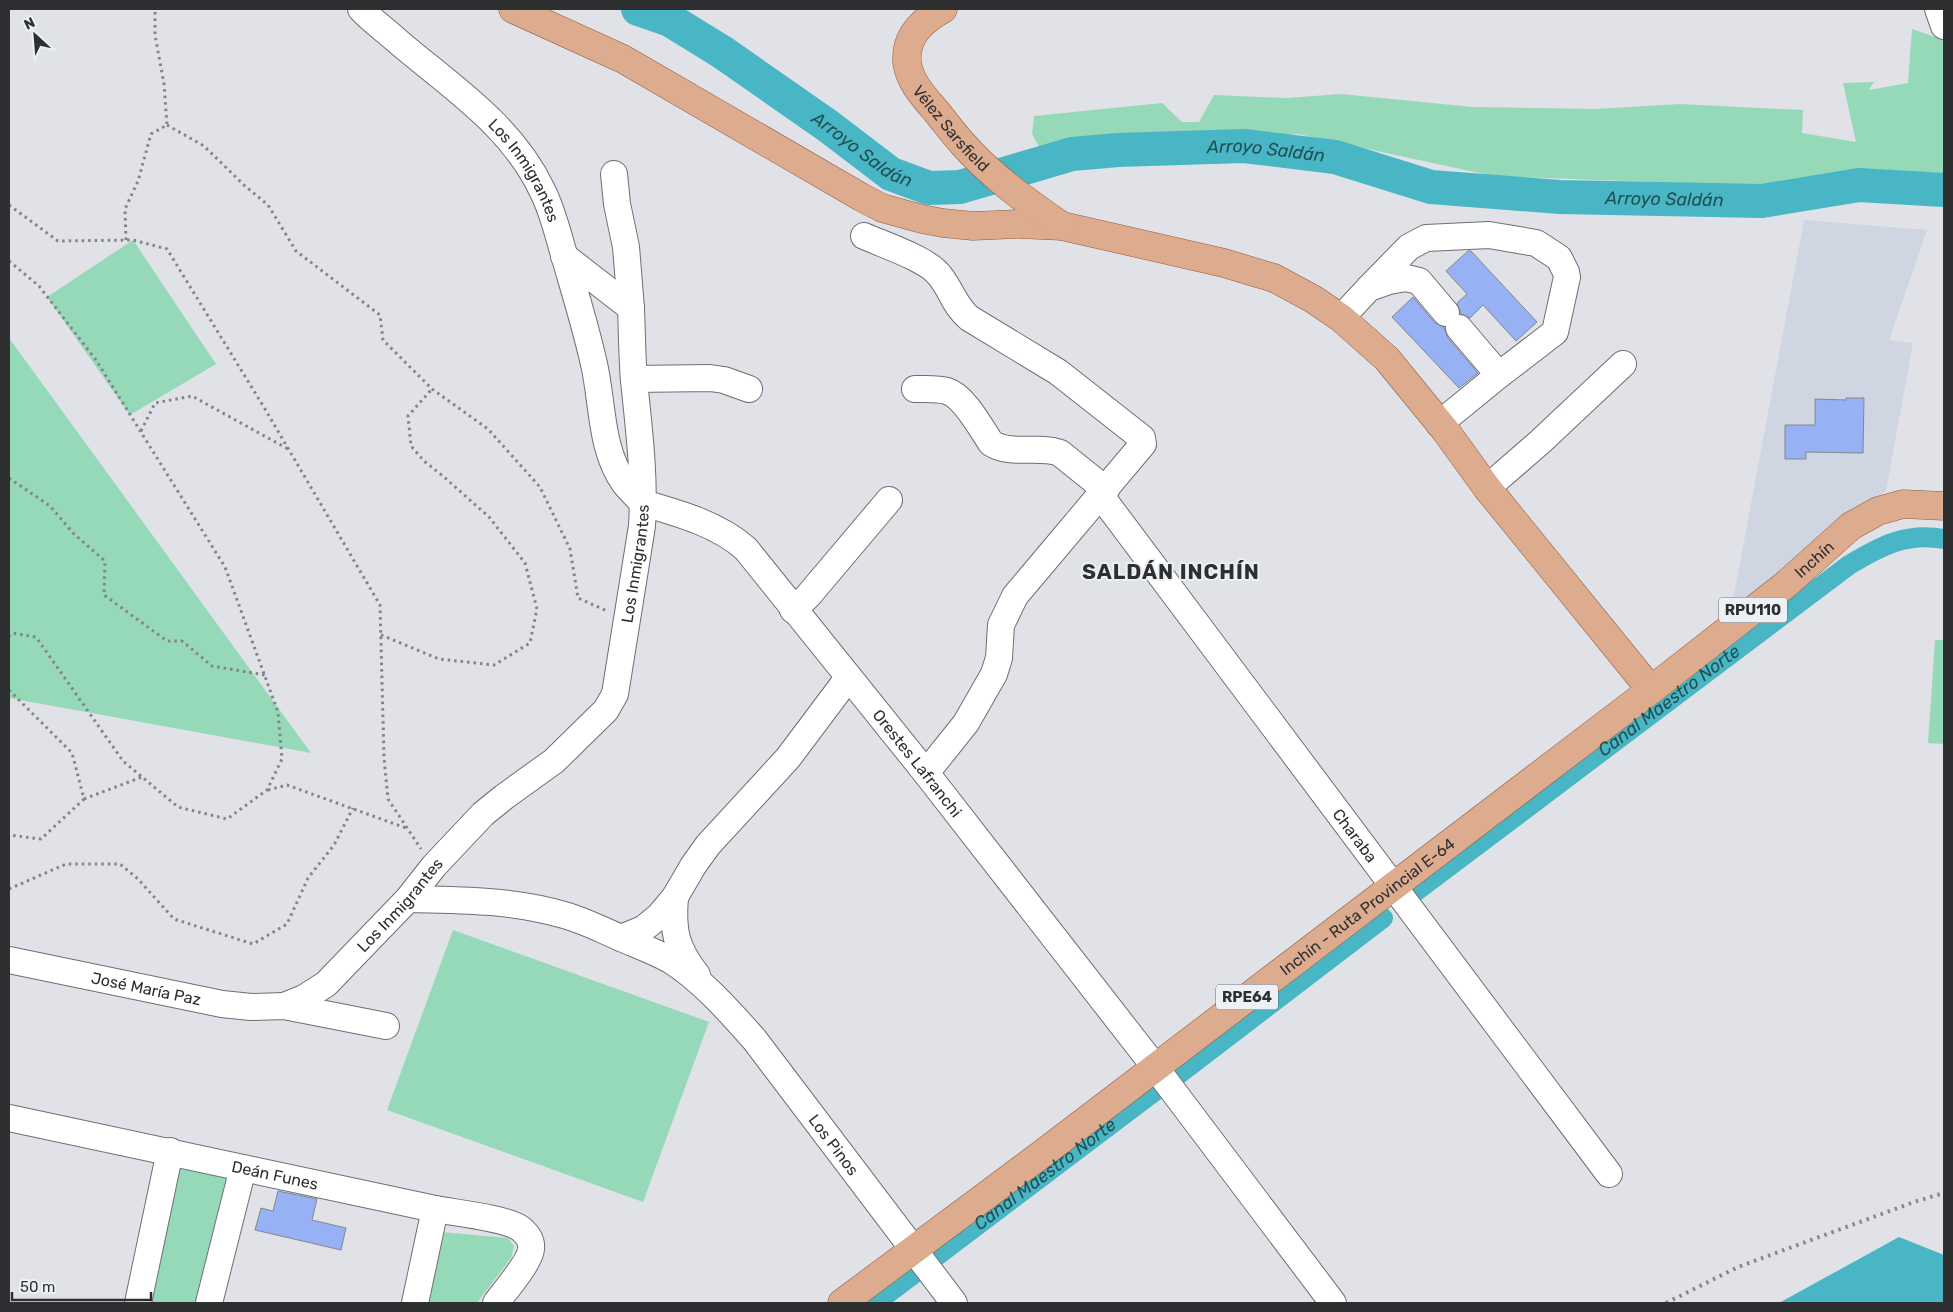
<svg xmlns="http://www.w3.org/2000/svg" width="1953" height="1312" font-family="Rubik,sans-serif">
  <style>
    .built { fill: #cfd5e1 }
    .green { fill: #96d9b8 }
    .water { fill: #48b6c4 }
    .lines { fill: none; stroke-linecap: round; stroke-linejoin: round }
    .canal { stroke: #48b6c4; stroke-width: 20 }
    .river { stroke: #48b6c4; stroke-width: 34 }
    .building { fill: #96b1f4; stroke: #85878b }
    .minor-casing { stroke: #6d6f73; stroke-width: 28 }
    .major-casing { stroke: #915b3b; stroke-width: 29 }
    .path { stroke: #838488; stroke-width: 3; stroke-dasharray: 2.5 4; stroke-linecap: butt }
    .minor { stroke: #fff; stroke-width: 26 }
    .major { stroke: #ddab8d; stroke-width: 28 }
    .rail { stroke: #86888c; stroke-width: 4; stroke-dasharray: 2.5 5; stroke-linecap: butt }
    .labels { text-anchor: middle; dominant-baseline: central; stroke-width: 4; stroke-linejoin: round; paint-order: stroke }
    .shield { fill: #edf0f5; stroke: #67696c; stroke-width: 1 }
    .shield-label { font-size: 15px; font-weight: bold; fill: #2e2f31 }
    .street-label { font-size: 16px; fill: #2e2f31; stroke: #edf0f5 }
    .water-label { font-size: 18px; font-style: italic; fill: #205056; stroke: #edf0f5 }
    .district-label { font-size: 21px; font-weight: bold; letter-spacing: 1px; fill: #2e2f31; stroke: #edf0f5 }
  </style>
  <rect width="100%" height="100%" fill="#e0e2e8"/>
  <path class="built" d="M1804,220L1927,230L1889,340L1913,343L1886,491L1731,611Z"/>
  <path class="green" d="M1912,29L1944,40V178L1734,185L1493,176L1298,134L1044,156L1032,134L1034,116L1162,103L1182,122H1199L1214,95L1287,98L1341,94L1473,107L1595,109L1680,104L1803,110L1802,133L1856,142L1843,83L1874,82L1869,90L1908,83Z
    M133,240L216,364L130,415L47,297Z
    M9,338L311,753L9,698Z
    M1935,640H1944V744L1928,743Z
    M453,930L709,1022L643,1202L387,1110Z
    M170,1151L243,1168L209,1303H138Z
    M441,1232L508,1238L514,1246L511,1258L477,1303H426Z"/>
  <path class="water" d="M1899,1237L1944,1255V1303H1779Z"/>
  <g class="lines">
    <g class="canal">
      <path id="s1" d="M1415,892L1849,565C1881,546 1906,532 1944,539"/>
      <path d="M1179,1074L1383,918"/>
      <path id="s2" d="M934,1258L1155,1091"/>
      <path d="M875,1303L915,1273"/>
    </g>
    <path class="river" id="s3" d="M638,9L670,20L722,52L828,126L891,174L929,188L960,187L1072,154L1118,150L1244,146L1335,157L1431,187L1560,197L1762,201L1859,185L1944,190"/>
  </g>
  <path class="building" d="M1468,251H1471L1537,322L1516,341L1483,305L1470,318L1461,314L1457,303L1467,294L1446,271Z
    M1413,297L1435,323L1444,327L1448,338L1478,373L1459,388L1392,317Z
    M1846,398H1864L1863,453L1806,452V459H1785V425H1815V399L1846,400Z
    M278,1191L317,1199L312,1220L346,1228L341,1250L255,1230L261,1208L273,1211Z"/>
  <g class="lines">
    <g class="minor-casing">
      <g id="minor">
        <path id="s4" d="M361,9C371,20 384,29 395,39C448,85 511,124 542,190C553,211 558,235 565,258C575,293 586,328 594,364C603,403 600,450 625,484C630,490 637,497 643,503"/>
        <path d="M1938,9L1944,26"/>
        <path d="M614,174L617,204L626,247L631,308"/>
        <path d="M864,236C884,245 928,259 940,276C952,291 954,305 969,318L1058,372L1142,438L1143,444L1015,596L1001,625L999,658L994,674L966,723L926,773"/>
        <path d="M1369,288L1409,247L1426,238L1489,235L1536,243L1559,258L1566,272L1567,277L1555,332L1499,375"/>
        <path d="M1341,318L1369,288L1389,281L1406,278L1419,281L1446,313"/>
        <path d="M634,379L710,378L724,380L749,389"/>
        <path d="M915,389C926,389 937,388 947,391C964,396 981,428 991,443C1011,456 1038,445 1060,453L1106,490"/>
        <path d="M1439,424L1499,375L1459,328"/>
        <path d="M1487,488L1540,442L1623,364"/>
        <path id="s5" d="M1101,496L1609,1174"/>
        <path id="s6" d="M643,503C678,513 718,524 746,549L926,773L1155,1067L1333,1303"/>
        <path d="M793,610L808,596L889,500"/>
        <path d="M675,897C672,931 676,948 697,975"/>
        <path d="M408,899C461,900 513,900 564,915C583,920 602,930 621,938L643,929L659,916L675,897L693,866L708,845L788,758L848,678"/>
        <path id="s7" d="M621,938C637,945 654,951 670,960C702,980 729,1011 754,1039L954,1303"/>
        <path id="s8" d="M9,960L222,1004L251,1007L284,1006L386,1026"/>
        <path id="s9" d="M284,1006L304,998L326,984L408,899L434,866L483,814L504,797L554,761L606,710L615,694L642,526C645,477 639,429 634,381C632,357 632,332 631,308L564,256"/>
        <path id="s10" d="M9,1118L435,1209C455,1213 507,1218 521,1229C527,1234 532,1241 531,1249C530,1262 504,1292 496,1303"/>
        <path d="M138,1303L170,1151"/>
        <path d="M209,1303L243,1168"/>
        <path d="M415,1303L435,1209"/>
      </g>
    </g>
    <g class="major-casing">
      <g id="major">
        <path d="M513,9L623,59L861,197L882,208L922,219L943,223L973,226L1018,224L1062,226L1224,263L1274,278L1313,299L1341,318L1387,359L1445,430L1487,488L1651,690"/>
        <path id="s11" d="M943,9C923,20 905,36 907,62C909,81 924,97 936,111C945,122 953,133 962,143C990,175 1027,202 1062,226"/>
        <path id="s12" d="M842,1303L1042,1154L1651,690L1784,586L1851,526L1878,511L1903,504L1944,506"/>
      </g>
    </g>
    <path class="path" d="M167,125L204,146L245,186L268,205L296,251L380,315L383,340L432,389L488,429L540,487L570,549L578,598L607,611
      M9,205L58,241L133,240L167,249L265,409L380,605L384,758L388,799L421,849
      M126,240L125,209L138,181L151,134L167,125L164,84L155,35V9
      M9,261L39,286L96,360L225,567L278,712L282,759L267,790L227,819L178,807L123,761L36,637L12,633L9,636
      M141,431L155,403L192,396L288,449
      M9,478L50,506L74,534L105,561L104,595L167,641H182L212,666L265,675
      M381,635L439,659L494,665L530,643L537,609L525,563L489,517L444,477L424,461L411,446L408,416L432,389
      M9,690L72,753L84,799L41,839L9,835
      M268,790L287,785L406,828
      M84,799L142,777
      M9,889L66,864H120L138,879L174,919L253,944L287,924L308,878L334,845L353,808"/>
    <use href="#minor" class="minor"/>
    <use href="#major" class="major"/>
    <path class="rail" d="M1666,1303L1738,1267L1914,1202L1944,1193"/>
  </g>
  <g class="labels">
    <g class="shield">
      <rect x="1719" y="597.5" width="68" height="25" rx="4"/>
      <rect x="1216" y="984.5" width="62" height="25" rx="4"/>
    </g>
    <g class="shield-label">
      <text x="1753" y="610">RPU110</text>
      <text x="1247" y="997">RPE64</text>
    </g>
    <g class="street-label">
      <text stroke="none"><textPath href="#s11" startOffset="149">Vélez Sarsfield</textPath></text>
      <text stroke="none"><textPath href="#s4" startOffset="232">Los Inmigrantes</textPath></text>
      <text stroke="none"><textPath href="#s12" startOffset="1224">Inchín</textPath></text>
      <text stroke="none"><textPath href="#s9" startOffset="591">Los Inmigrantes</textPath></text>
      <text stroke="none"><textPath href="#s6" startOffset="388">Orestes Lafranchi</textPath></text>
      <text stroke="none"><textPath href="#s5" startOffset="424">Charaba</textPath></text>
      <text stroke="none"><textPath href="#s9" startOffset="156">Los Inmigrantes</textPath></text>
      <text stroke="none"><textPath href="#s12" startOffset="658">Inchín - Ruta Provincial E-64</textPath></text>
      <text stroke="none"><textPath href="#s8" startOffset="140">José María Paz</textPath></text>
      <text stroke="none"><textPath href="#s7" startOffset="302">Los Pinos</textPath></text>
      <text stroke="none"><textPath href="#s10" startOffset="272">Deán Funes</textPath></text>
    </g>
    <g class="water-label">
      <text stroke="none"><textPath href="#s3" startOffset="266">Arroyo Saldán</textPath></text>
      <text stroke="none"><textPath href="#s3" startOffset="686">Arroyo Saldán</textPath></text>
      <text stroke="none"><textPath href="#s3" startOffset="1090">Arroyo Saldán</textPath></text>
      <text stroke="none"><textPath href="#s1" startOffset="318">Canal Maestro Norte</textPath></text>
      <text stroke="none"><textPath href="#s2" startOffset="139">Canal Maestro Norte</textPath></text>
    </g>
    <g class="district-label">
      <text x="1171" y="571">SALDÁN INCHÍN</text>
    </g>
  </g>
  <rect width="1953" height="1312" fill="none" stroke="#2e2f31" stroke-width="20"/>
  <g transform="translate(35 35) rotate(334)" stroke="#edf0f5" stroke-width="4" paint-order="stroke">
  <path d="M0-4L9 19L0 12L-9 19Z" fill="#2e2f31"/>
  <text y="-8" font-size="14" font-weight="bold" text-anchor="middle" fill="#2e2f31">N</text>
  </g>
  <path d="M12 1292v8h139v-8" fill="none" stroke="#2e2f31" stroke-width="2.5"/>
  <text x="20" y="1292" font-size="15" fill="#2e2f31" stroke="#edf0f5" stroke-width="4" paint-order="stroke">50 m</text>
</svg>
